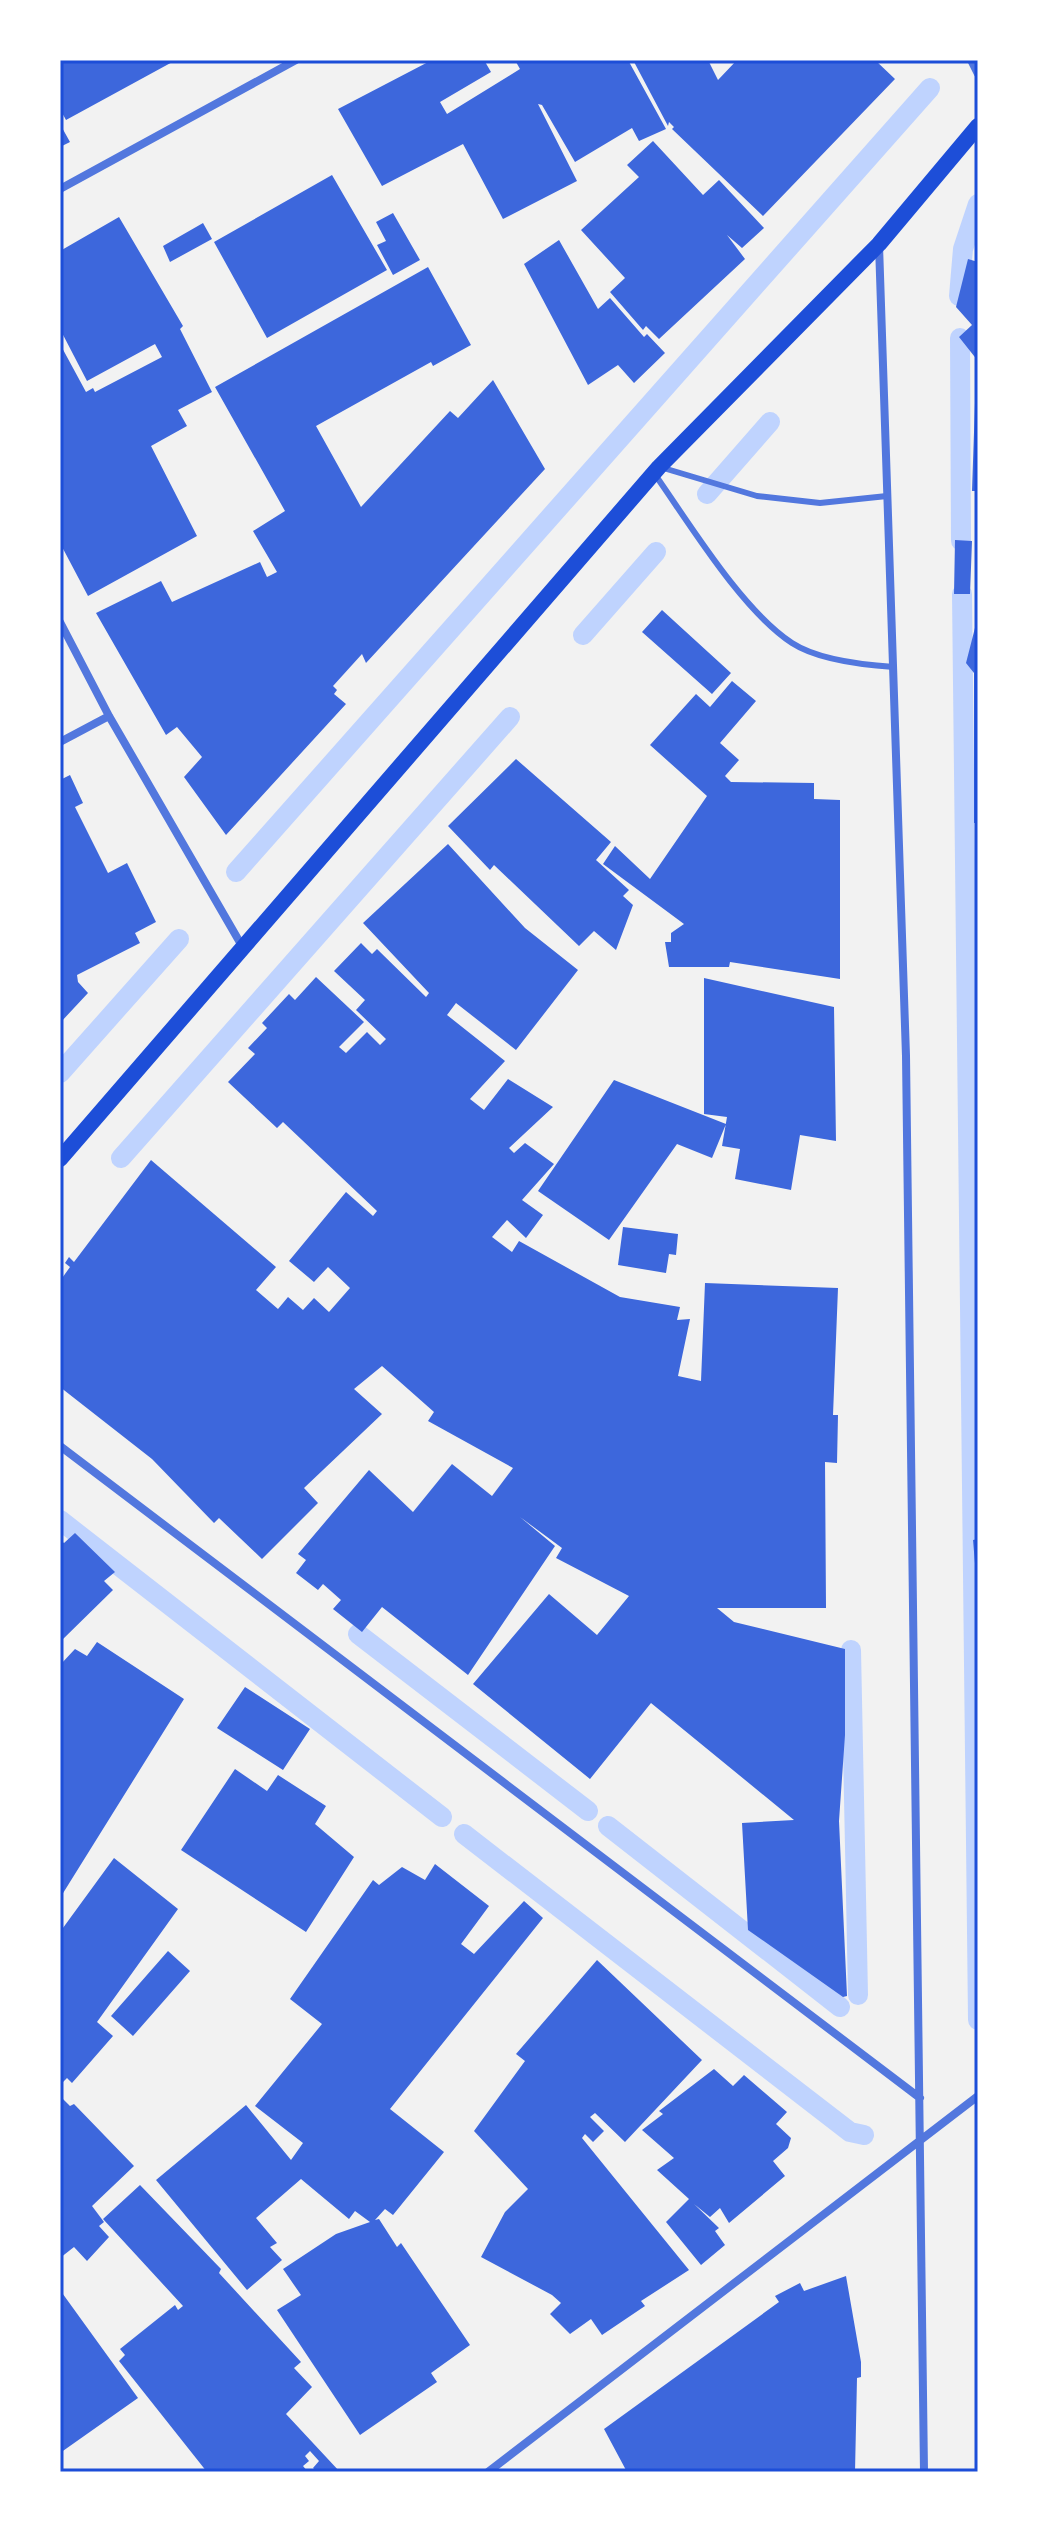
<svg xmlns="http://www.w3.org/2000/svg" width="1038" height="2532" font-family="Jost,sans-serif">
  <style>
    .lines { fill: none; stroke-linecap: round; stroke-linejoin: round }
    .stream { stroke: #bfd3fe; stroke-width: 20 }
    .building { fill: #3d67dc }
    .service { stroke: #5277de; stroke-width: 6 }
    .minor { stroke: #5277de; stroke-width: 8 }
    .secondary { stroke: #1d4ed8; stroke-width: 16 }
    .neatline { fill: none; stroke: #1d4ed8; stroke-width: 3 }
  </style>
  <rect width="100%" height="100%" fill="#f2f2f2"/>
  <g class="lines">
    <path class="stream" d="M959,296L963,249L978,204
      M960,338L961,541
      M707,494L770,422
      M962,594L978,2020
      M583,635L656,552
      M236,872L930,88
      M60,1073L179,939
      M121,1158L510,717
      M60,1520L442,1817
      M358,1634L588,1811
      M851,1650L858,1995
      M608,1826L840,2007
      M464,1834L850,2132L864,2135"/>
  </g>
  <path class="building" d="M60,60H176L66,120L60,109Z
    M432,60H484L491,72L440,102L447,114L520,69L516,62L520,60H628L666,129L639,141L632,128L575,162L542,105L538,104L577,181L503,219L463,144L382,186L338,109Z
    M633,60H708L718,80L737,60H875L895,79L763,216L672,129L674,127L669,122L668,126Z
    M60,124L70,142L60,147Z
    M653,141L703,195L719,180L764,228L742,248L727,235L745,259L659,339L646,326L643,330L610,292L625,278L581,230L639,177L627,165Z
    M332,175L387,270L267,338L214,242Z
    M393,213L420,260L393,275L377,245L386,241L376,222Z
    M119,217L183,326L180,329L212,392L178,410L187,426L151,446L197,536L88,596L60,543V344L86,392L93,388L95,392L162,357L155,344L87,381L60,329V251Z
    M203,223L212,239L170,262L163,246Z
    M559,240L598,309L610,298L644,337L647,334L665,353L634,383L618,365L588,385L524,264Z
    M968,259L978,262V361L959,337L972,325L956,307Z
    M428,267L471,345L433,366L431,362L316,426L361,507L450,411L458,418L493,380L545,469L366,663L362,654L333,686L337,690L334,694L346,704L226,835L184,777L202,757L177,727L166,735L96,613L161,581L172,602L260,562L267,577L277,572L253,531L285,511L215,387Z
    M975,403H978V491H972Z
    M955,540L972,541L970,594H954Z
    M662,610L731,673L712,694L642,632Z
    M978,616V823H974V673L966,663Z
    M732,681L756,701L720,743L739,760L725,776L731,782L814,783V799L840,800V979L730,962L729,967H669L665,942H671V933L684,924L603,864L615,846L650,879L707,796L650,745L696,694L710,707Z
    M516,759L611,842L596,860L629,890L623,896L633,905L616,950L594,931L579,946L494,865L490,870L448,826Z
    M70,775L83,803L75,807L108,873L127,863L156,922L135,933L140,943L77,975L78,982L88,993L60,1023V780Z
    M448,844L525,928L578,970L516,1050L456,1003L447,1015L505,1061L470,1099L484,1110L508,1079L553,1107L509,1148L514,1153L525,1143L554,1164L522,1200L543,1215L526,1238L507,1220L492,1237L512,1252L519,1241L620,1297L680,1307L677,1320L690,1319L678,1376L701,1381L705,1283L838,1288L833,1415H838L837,1463L825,1462L826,1608H717L734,1622L845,1649V1735L839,1821L847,1996L843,1997L748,1930L742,1823L794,1820L651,1703L590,1779L473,1684L549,1594L597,1635L629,1596L556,1558L562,1548L520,1517L555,1546L468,1675L382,1607L362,1632L333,1609L341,1600L323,1584L318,1590L296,1573L306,1560L298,1554L369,1470L413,1512L452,1464L492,1496L513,1468L428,1421L434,1412L382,1366L354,1389L382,1414L304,1488L318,1503L262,1559L219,1518L214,1523L152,1459L60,1387V1281L70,1267L65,1263L69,1257L74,1262L151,1160L276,1267L256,1290L278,1309L288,1297L303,1310L314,1298L329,1312L350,1288L328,1267L314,1282L289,1261L346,1192L373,1216L377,1211L283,1122L277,1128L228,1082L255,1054L248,1048L267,1028L262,1023L289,994L295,1000L316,977L364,1022L339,1047L346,1053L367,1032L380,1045L386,1039L356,1010L365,1000L334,971L361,943L372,954L377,949L426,997L429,993L363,923Z
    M704,978L834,1007L836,1141L800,1135L791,1190L735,1179L740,1149L722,1146L727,1117L704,1114Z
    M614,1080L726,1124L712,1158L677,1144L609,1240L538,1191Z
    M623,1227L678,1234L676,1255L669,1254L666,1273L618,1265Z
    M75,1533L115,1572L104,1581L113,1590L60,1642V1540L64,1543Z
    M978,1539V1575H976L973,1540Z
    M97,1642L184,1699L60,1898V1665L75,1649L87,1656Z
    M245,1687L310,1729L283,1770L217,1728Z
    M235,1769L267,1791L278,1775L326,1806L315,1824L354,1857L306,1932L181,1850Z
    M114,1858L178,1909L97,2022L113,2036L72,2083L67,2078L60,2085V1932Z
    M435,1864L489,1906L461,1944L474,1954L524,1901L543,1918L390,2109L444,2152L393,2215L385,2209L375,2220L379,2219L397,2247L401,2243L470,2345L431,2373L437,2382L360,2435L277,2310L301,2295L283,2269L336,2234L370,2222L355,2211L349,2219L301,2179L256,2218L277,2243L270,2247L282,2260L247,2290L156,2180L246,2105L291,2160L303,2143L255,2106L322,2024L290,1999L373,1880L379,1885L402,1867L425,1880Z
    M168,1951L190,1971L133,2036L111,2016Z
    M597,1960L702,2060L625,2142L595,2113L590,2117L604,2131L593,2142L585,2134L582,2138L689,2270L641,2301L645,2306L602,2335L591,2319L570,2334L550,2314L561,2303L552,2295L481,2257L505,2212L528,2189L474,2131L525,2061L516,2054Z
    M714,2069L733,2086L744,2075L787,2112L776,2124L791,2138L788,2148L773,2161L785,2176L729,2223L720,2208L710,2217L694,2204L719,2228L715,2231L725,2245L701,2265L666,2222L689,2199L657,2170L674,2158L642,2130L663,2114L659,2111Z
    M60,2096L70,2106L74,2104L134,2166L92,2206L104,2222L99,2226L109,2237L87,2261L74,2247L60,2258Z
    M140,2185L221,2269L219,2273L301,2362L294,2368L312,2387L286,2414L340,2472H317L313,2468L319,2461L310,2451L305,2456L309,2461L303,2466L308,2472H207L119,2361L125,2355L120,2349L175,2305L178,2310L183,2306L103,2219Z
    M846,2276L861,2362V2377L857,2378L855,2472H627L604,2429L779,2302L775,2296L800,2283L804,2291Z
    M60,2290L138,2398L60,2453Z"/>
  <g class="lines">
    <path class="service" d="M660,467L757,496L820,503L887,496
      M656,476C691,526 742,610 792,643C818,660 864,665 894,667"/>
    <path class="minor" d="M971,60L978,74
      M60,189L296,60
      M879,245L906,1056L924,2472
      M60,622L109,716L242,946
      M60,742L109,716
      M60,1446L920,2098
      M488,2472L978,2096"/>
    <path class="secondary" d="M60,1159L659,467L879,244L978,126"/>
  </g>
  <rect width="1038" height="2532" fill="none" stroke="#ffffff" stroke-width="124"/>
  <rect x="62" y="62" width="914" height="2408" class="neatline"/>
</svg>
